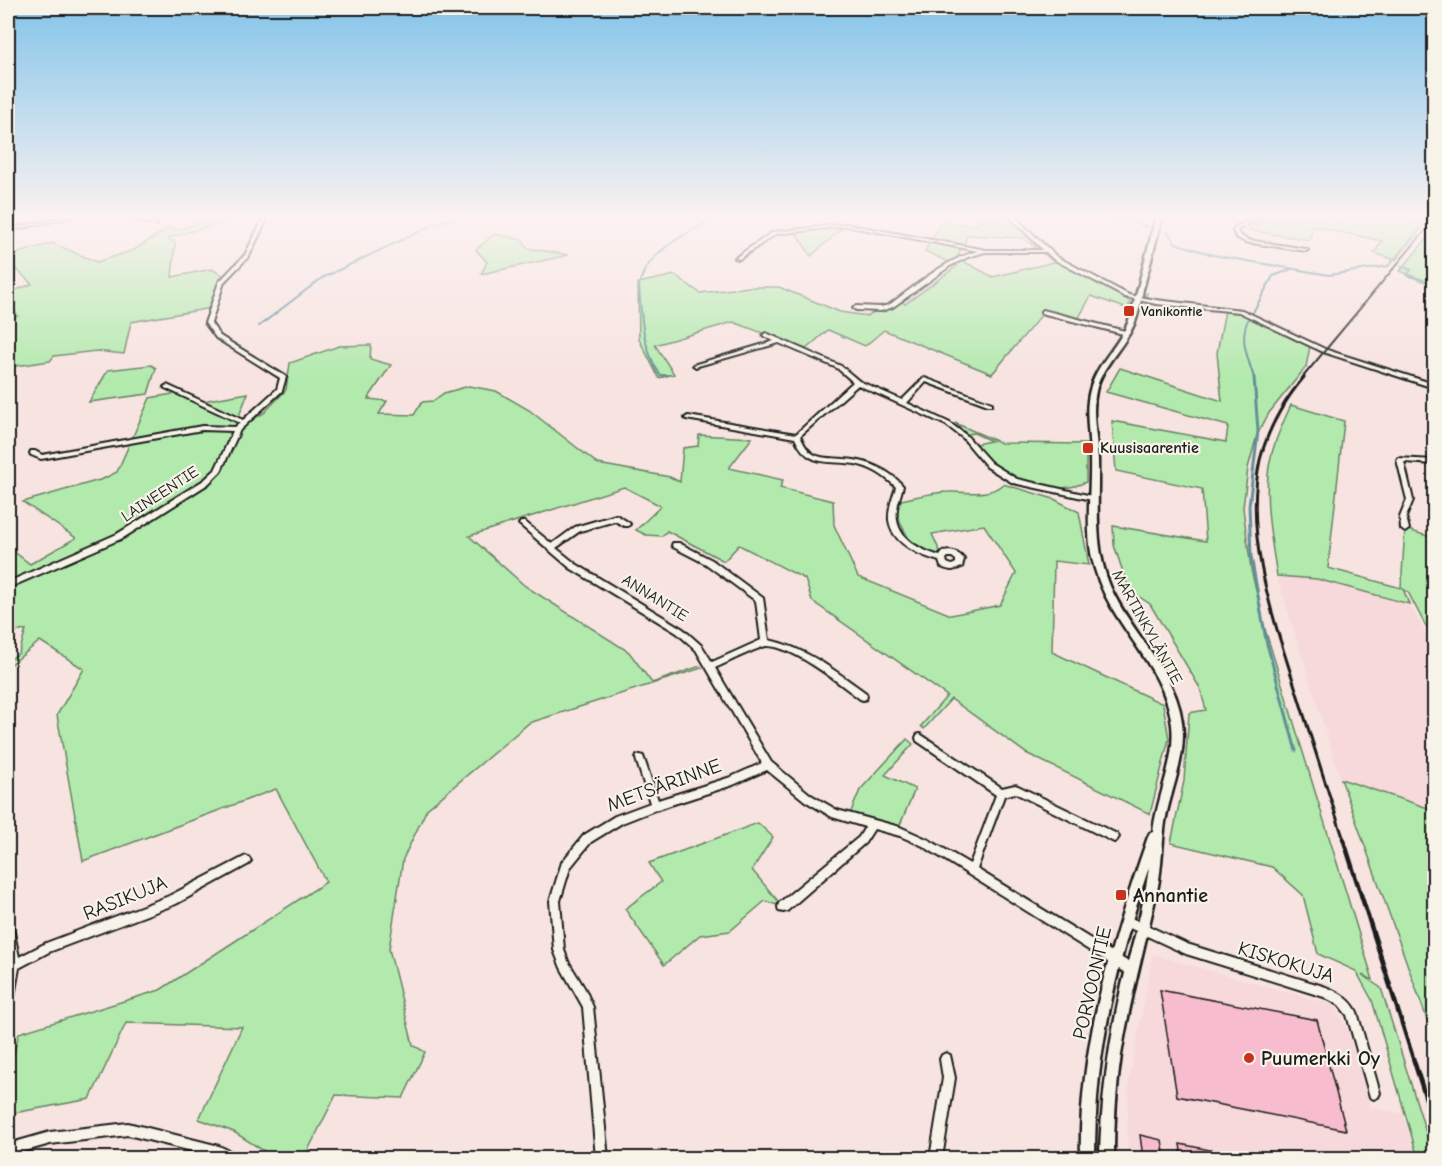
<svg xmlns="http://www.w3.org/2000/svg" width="1442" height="1166" font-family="'Comic Neue',sans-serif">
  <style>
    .built { fill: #f7d8db }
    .green { fill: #b2eaad; stroke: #678364; stroke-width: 1.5; fill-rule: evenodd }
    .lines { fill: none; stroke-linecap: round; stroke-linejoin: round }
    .stream-far1 { stroke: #608f99; stroke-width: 2 }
    .stream { stroke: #608f99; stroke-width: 3 }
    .building { fill: #f7bdce; stroke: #1c1c1c; stroke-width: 1.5 }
    .minor-casing { stroke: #1c1c1c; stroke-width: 4 }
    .tertiary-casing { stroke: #1c1c1c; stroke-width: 5 }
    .minor { fill: #f7f3e8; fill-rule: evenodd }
    .tertiary { fill: #f7f3e8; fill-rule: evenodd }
    .rail-far2 { stroke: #1c1c1c; stroke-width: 2 }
    .rail-far1 { stroke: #1c1c1c; stroke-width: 3 }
    .rail { stroke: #1c1c1c; stroke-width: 4.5 }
    .poi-dot { fill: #c8321e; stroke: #f7f3e8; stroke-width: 2 }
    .labels { text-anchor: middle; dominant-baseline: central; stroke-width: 4.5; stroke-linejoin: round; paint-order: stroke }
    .far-poi-label { font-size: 14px; font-weight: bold; fill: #1c1c1c; stroke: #f7f3e8; text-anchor: start }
    .poi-label { font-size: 16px; font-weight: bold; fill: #1c1c1c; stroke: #f7f3e8; text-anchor: start }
    .street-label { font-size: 16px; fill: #1c1c1c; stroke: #f7f3e8 }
    .near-street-label { font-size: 20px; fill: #1c1c1c; stroke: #f7f3e8 }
    .near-poi-label { font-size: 20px; font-weight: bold; fill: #1c1c1c; stroke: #f7f3e8; text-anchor: start }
  </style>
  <rect width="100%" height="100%" fill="#f7e3e0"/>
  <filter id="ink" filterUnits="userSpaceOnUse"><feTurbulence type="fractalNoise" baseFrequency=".0167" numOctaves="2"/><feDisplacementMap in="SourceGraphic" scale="12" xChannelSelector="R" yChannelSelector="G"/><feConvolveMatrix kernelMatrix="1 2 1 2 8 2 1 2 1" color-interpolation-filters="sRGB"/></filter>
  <g filter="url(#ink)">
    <path class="built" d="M1277,576L1317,579L1409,604L1434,648V810L1341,779Z
      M1153,955L1333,1005L1350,1034L1370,1108L1403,1114L1416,1158H1127L1129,1081Z"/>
    <path class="green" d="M214,217H240L168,238L175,243L172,277L212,269L226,277L211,308L131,322L124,354L96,351L54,356L50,361L9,367L8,370V320L18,316L8,299V293L32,284L12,265H8V256L52,243L97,262L134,250L170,227L180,230Z
      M983,217H1012L1027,233H1024L1056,261L1126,299L1130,302L1128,309L1091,296L1077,321L1043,313L992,374L884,330L865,346L828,330L806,349L733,322L655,345L674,374L659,378L639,339L638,283L675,275L700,293L749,287H779L840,312L867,316L898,298L905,304L957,266L925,251L942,221L976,226ZM968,235L1023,238L1054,262L993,277L957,258Z
      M1270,217H1430L1396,260L1374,253L1382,241L1312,226L1310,240L1248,230Z
      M846,225L811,256L795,231Z
      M1434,230V284L1400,271Z
      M494,234L523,240L527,248L569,255L481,274L487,262L476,250Z
      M1222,308L1261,320L1310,346L1306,367L1269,413L1257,435L1248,468L1243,508L1251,569L1265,629L1373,980L1362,975L1381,988L1434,1158H1418L1372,1000L1356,971L1318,954L1303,895L1272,867L1171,843L1184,781L1189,713L1206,710L1200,688L1150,604L1129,590L1114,545L1113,526L1206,541L1202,489L1116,471L1112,421L1226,442L1228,426L1106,392L1120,368L1222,401L1217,353L1225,310Z
      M371,345L370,359L391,365L368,399L387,401L379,414L414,415L422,402L433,401L444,393L469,386L496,391L529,410L598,464L670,477L680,482L683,448L698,446L699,435L752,438L729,468L783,480L780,488L833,501L834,525L858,577L951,615L1000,605L1016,573L984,525L932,534L941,554C913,555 904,533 896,511L901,500C917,497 933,492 949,492C968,491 987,498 1003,484L1054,499L1079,512L1089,565L1054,561L1052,652L1163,704L1169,739L1150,814L1026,753L951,699L924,729L921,726L947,696L812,601L805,579L739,545L724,561L667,531L662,536L646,535L636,530L661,506L624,487L469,536L525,586L629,652L652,683L700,666L702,668L529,723L427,809L403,859L389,949L413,1045L425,1052L403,1098L336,1095L304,1158H275L234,1132L199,1119L242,1027L126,1023L90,1099L8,1114V1077L19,1033L160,990L326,882L276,789L83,861L57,715L84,669L40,641L8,667V661L19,653L26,630L8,633V547L30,564L76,538L23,502L103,479L117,472L150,398L178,393L200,405L208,400L248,393L233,431L264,413L286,390L290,363L339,346Z
      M151,365L156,368L148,394L89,402L108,370Z
      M1291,405L1344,421L1328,568L1401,588L1405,529L1434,538V642L1408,592L1403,589L1409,604L1317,579L1277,576C1272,543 1265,508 1268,475C1270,450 1281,427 1291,405Z
      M955,423L1001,443L1086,444V482C1046,500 1000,476 975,444L991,441L974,433L967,434Z
      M907,739L913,744L885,775L915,789L899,827L850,814L860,790Z
      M1341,779L1434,810V1039Z
      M758,823L773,837L752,870L783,907L765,901L730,931L700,935L664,965L625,909L661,882L649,863Z"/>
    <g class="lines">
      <path class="stream-far1" d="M1079,217L1129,221L1149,227
        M1168,232L1175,243L1213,255L1329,275L1388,266L1431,217
        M1401,266L1411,270L1407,275L1434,285
        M640,281C651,248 688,233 717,217
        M639,284C641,316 642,347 660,375H669
        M1145,297L1147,293
        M1252,314L1273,276L1290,270
        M1249,318C1238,339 1248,357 1254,378
        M259,326L322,278L435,224L457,217"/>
      <path class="stream" d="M1254,377L1258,431L1249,506L1251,556L1266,640L1296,751"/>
    </g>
    <path class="building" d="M1160,990L1317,1020L1346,1130L1177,1096Z
      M1140,1135L1162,1140L1165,1158H1143Z
      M1180,1144L1235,1155L1234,1158H1182Z"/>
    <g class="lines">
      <g class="minor-casing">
        <path id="minor" d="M64,217H72L8,231V229Z
          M125,217H132L158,224L156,225Z
          M264,217H268L249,256L224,282L211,323L220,336L285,376L286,377L282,391L240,430L221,471L208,484L123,538L8,588V582L117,534L204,480L215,470L233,431L202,430L41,459L31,455L30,453L31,451H35L42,455L202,426L235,427L240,423L165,388L164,387L167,385L243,420L277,389L280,378L216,338L205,323L219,282L245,255Z
          M1010,217H1015L1057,257L1129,295L1156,300L1242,310L1327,350L1434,384V388L1323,352L1239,312L1156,304L1125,297L1053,259L1046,252H985L968,257L950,266L893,307L881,311L856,310L853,308L856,306L881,307L889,305C917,285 944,260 978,251L846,226L776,234L739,259L735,258L773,232L846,224L986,250H1043Z
          M1257,217H1262L1239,229L1237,231L1240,235L1248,240L1306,249L1308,250L1306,251L1245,242L1236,237L1233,231L1235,227Z
          M1043,310L1129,332L1130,333L1127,335L1041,313V311Z
          M766,333L841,366L859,381L902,400L923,379L925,378L992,403V405H988L926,382L907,403L950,423L967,436L991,463L1017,479L1092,496L1095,498L1092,500L1013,483L987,467L963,438L946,425L858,385L800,436C804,444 807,451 815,455C824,459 835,458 844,459C866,460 889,469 903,486C901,494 898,501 897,509C893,536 917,549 940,556L943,552C952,550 958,552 964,559L962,567C952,571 951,571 941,567L939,561C919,555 892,544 889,520C888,508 893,497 896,487C885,476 871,467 855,464C828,460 808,468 795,438L686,419L685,418L688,416L796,434L853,382L837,368L779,343L698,366L696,367L693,365L774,341L764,336L763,335ZM948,557H952L956,560V563L952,565L947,563L946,559Z
          M1398,458L1434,460V464L1404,462L1413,500L1406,517L1409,529L1405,532L1401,529L1400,517L1407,500L1397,460Z
          M616,515L628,522L630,524L628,526H624L615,521L580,531L556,548L576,564L683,629L702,646L712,662L761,640L756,601L706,564L673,547L672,545L673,543H679L712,560L763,598L769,640C806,648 836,671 866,693L867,696L866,699L863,700L860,699C839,683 793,646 767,646C760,646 724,664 715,668L771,762L811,795L837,810L900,827L929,840L970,864L996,795L917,741L916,738L917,735L920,734L1002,788L1015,785L1018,786L1117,834L1119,837L1117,840L1114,842L1015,793L1004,796L977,869L1135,966L1136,970L1135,974L1131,975L1127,974L923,846L900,836L874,829L865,843L787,911L783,912L779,911L778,907L779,903L859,837L865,827L832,817L805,801L767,770L733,785L655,810L622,823L591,842L570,868L560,901L564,950L568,961L585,989L593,1007L608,1158H596L583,1007L561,968L554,950L550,901L562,862L584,835L615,816L650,803L636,759L637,756L640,755L643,756L658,800L731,777L762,763L696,650L677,633L570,568L519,524L521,522H525L552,544L575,527Z
          M246,856L249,858L251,861L249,864L176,904L49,952L19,968L13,1002L12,1006L8,1007V963L9,962L8,951V923L12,924L13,928L19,957L46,943L169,896Z
          M1127,916L1187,944L1326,987C1339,992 1351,999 1357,1012L1380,1093L1378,1097L1374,1099L1370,1097L1347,1015L1339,1005L1324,997L1186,954L1123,925L1122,921L1123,917Z
          M946,1053L950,1055L955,1078L942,1158H930L943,1078L940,1059L942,1055Z
          M128,1123L219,1146L236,1154L238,1158H220L128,1135L50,1144L8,1156V1144L50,1132Z"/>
      </g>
      <g class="tertiary-casing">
        <path id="tertiary" d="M1156,217H1162C1156,241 1150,265 1143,289C1141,300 1139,312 1135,322C1125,347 1102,364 1096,391C1091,413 1097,437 1098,460C1099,502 1093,546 1110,586C1132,637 1183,676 1183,735C1183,765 1170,793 1165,822C1162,843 1162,865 1158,886C1146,942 1130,998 1121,1055C1116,1089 1114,1123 1114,1158H1100C1101,1100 1109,1045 1121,989C1131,949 1144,908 1149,867C1126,935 1107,1005 1099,1076C1096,1103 1095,1131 1095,1158H1081C1078,1048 1112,940 1148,837L1150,833L1153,832C1157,796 1176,761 1172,725C1167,680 1134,646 1112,608C1102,591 1095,573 1091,553C1086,522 1091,489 1090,458C1090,435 1084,412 1090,390C1096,364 1118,347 1128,323C1132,312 1135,299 1138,288C1144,264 1150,241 1156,217Z"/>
      </g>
      <use href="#minor" class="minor"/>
      <use href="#tertiary" class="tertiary"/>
      <path class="rail-far2" d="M1302,378L1434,220"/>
      <path class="rail-far1" d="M1304,377C1283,402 1268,428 1260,460C1243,538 1275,623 1298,696C1313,744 1328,792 1344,840"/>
      <path class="rail" d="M1343,838L1434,1124"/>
    </g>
  </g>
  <linearGradient id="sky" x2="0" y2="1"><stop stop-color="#84c4ea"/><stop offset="0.57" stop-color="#fbf2f1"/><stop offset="1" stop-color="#fbf2f1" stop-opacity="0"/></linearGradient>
  <rect width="1442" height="380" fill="url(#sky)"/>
  <g class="poi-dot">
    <rect x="1123" y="305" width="12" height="12" rx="3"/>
    <rect x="1082" y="442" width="12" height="12" rx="3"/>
    <rect x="1115" y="889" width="12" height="12" rx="3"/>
    <circle cx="1249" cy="1058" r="6"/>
  </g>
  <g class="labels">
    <g class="far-poi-label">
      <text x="1141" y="311">Vanikontie</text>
    </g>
    <g class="poi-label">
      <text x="1100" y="448">Kuusisaarentie</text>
    </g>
    <g class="street-label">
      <text transform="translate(160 494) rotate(-33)">LAINEENTIE</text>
      <text transform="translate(655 598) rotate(32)">ANNANTIE</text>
      <text transform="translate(1147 627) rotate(61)">MARTINKYLÄNTIE</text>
    </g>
    <g class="near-street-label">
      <text transform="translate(664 785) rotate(-20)">METSÄRINNE</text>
      <text transform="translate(125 898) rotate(-22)">RASIKUJA</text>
      <text transform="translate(1286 962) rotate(17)">KISKOKUJA</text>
      <text transform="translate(1092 983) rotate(-77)">PORVOONTIE</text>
    </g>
    <g class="near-poi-label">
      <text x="1133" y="895">Annantie</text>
      <text x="1261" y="1058">Puumerkki Oy</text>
    </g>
  </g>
  <rect width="1442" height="1166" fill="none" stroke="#f7f3e8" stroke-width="30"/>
  <rect x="15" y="15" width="1412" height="1136" fill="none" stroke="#1c1c1c" stroke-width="2" filter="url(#ink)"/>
</svg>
